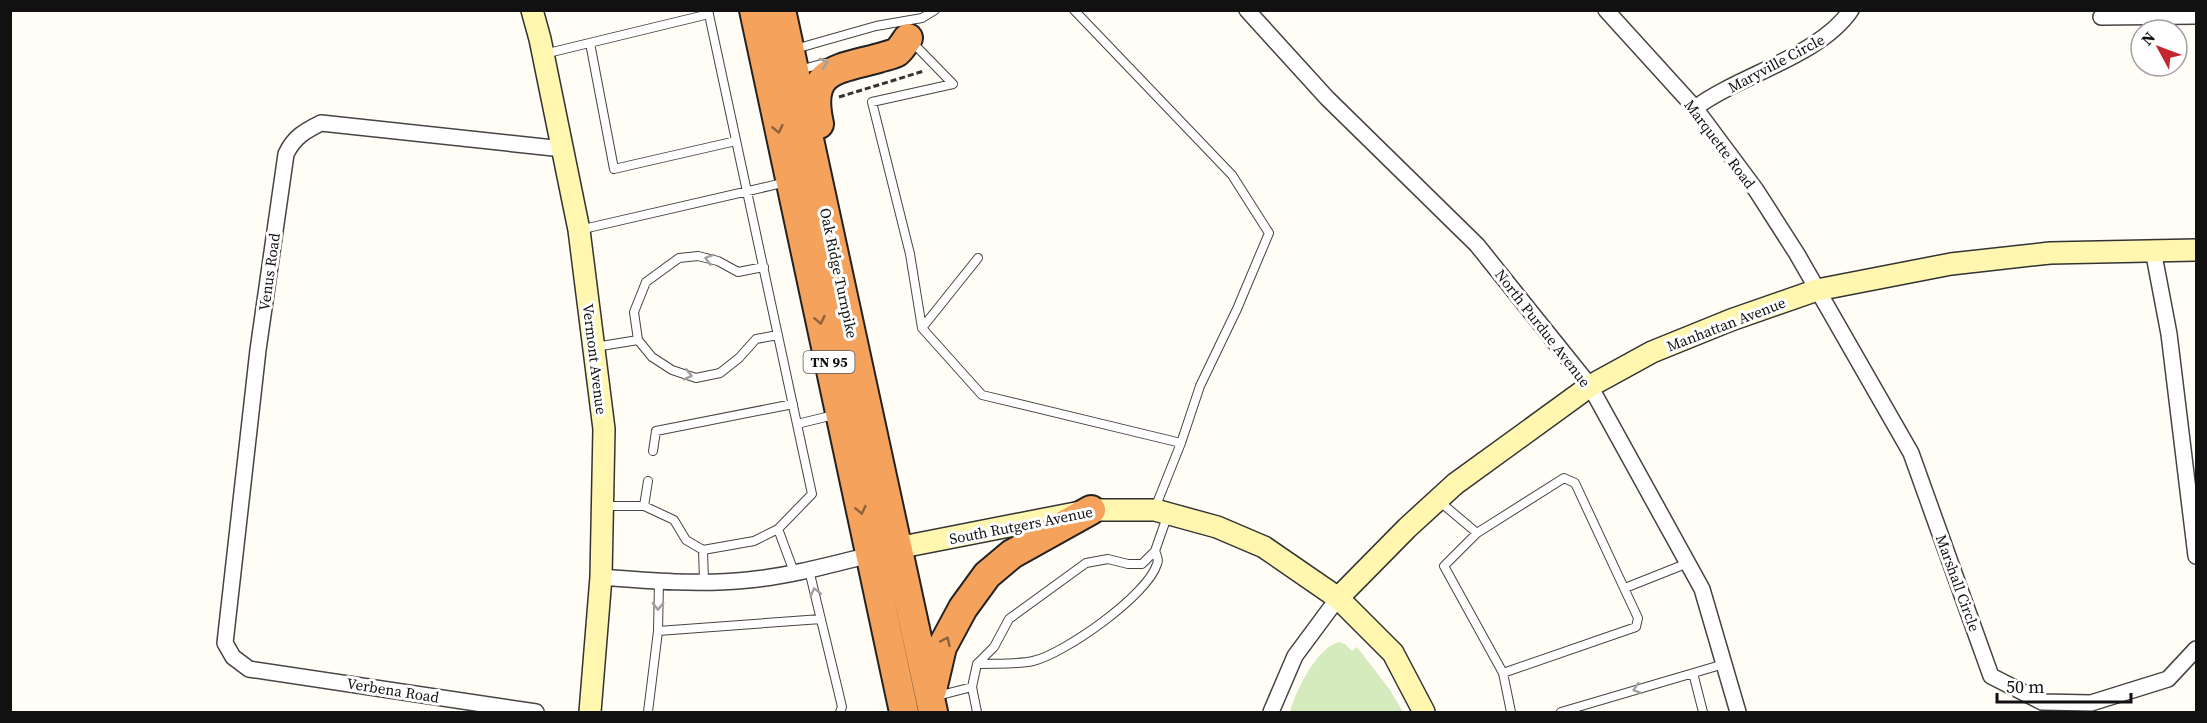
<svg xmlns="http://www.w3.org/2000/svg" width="2207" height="723" font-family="'Source Serif 4',serif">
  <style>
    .green { fill: #d5ebbd }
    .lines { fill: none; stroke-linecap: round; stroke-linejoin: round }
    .lane-casing { stroke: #444; stroke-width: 10 }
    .street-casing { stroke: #444; stroke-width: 18 }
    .secondary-casing { stroke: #333; stroke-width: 24 }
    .highway-casing { stroke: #222; stroke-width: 32 }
    .path { stroke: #333; stroke-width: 3; stroke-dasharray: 6 3; stroke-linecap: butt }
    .lane { stroke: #fff; stroke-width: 8 }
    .street { stroke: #fff; stroke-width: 15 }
    .secondary { stroke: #fff6b0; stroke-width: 21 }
    .highway { stroke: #f5a25d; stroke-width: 28 }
    .oneway { stroke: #a0a0a0 }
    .oneway2 { stroke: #8e613b }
    .labels { text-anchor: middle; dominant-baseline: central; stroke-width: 6; stroke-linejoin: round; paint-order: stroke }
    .shield { fill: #fff; stroke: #585858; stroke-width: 1.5 }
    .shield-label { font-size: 14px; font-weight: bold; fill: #111 }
    .street-label { font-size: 15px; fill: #111; stroke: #fff }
  </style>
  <rect width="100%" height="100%" fill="#fffdf5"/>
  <path class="green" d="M1339,642L1345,644L1352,651L1357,647L1390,690L1403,712H1290C1295,692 1317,647 1339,642Z"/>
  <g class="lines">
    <g class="lane-casing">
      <path id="lane" d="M1074,10L1232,175L1269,233L1237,309L1200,386L1181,443L1155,508
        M912,42L953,84L872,102L910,254L922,328L982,395L1181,443
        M590,43L614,169L736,141
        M795,49L876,26L922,18L935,10
        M544,54L709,14
        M799,70L825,63
        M579,230L787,182
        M764,267L738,272L718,261L698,256L679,258L646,282L634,312L638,340L652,357L672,370L696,378L720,373L739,358L756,339L778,335
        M922,328L978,258
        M595,347L638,340
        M797,424L834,415
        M653,451L656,431L793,404
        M1439,501L1477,533L1444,566L1503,673L1636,627L1638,618L1575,483L1564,478L1477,533
        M602,506H644L674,520L686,540L703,550L754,541L778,529L812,494L708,10
        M644,506L648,481
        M778,529L794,572
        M703,550L704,581
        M809,570L838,690L842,707L840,712
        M1625,588L1688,563
        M658,631L821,619
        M977,664L994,647L1009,619L1086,563L1108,559L1128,564H1142L1155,551L1168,514
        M1503,673L1511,712
        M1693,673L1703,712
        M972,687L977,664C995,663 1015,665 1033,661C1064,654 1148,595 1157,564C1159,560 1157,556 1155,551
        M937,696L972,687L977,712
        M648,712L658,631L659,581
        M1561,712L1724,664"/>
    </g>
    <g class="street-casing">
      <path id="street" d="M1247,10L1327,98L1477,245L1590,386L1702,589L1738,712
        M1606,10L1695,108L1756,190L1797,254L1911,453L1991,676L2042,702L2091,703L2168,679L2196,649
        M2101,17L2196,16
        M1695,108C1741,74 1820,56 1851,10
        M2153,250L2169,334L2196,556
        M601,577C650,581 700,585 748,580C791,576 833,564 874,554
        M536,712L249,669L233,657L225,643L258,350L286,154C294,137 305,131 321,123L563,149
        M1271,712L1295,656L1338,598"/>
    </g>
    <g class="secondary-casing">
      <path id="secondary" d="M532,10L540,39L579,230L604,429L601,577L590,712
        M897,548L1091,510H1155L1217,527L1264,547L1338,598L1393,653L1424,712
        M1338,598L1407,528L1455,484L1590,386L1652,352L1731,320L1817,290L1951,264L2050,253L2196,250"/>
    </g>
    <g class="highway-casing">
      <path id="highway" d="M754,10L904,712
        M781,10L933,712
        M819,124C807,69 835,70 879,58C884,56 892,55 897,52C901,49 905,42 908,38
        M932,690L942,647L963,608L987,575L1012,554L1091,510"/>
    </g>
    <path class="path" d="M839,97L924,71"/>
    <use href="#lane" class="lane"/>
    <use href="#street" class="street"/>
    <use href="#secondary" class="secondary"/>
    <use href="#highway" class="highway"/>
  </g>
  <defs><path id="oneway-chevron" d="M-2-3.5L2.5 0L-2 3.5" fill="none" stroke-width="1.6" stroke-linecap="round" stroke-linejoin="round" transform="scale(1.5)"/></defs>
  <g class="oneway">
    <use href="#oneway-chevron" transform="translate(824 63) rotate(-16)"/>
    <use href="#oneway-chevron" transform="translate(709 259) rotate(-164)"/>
    <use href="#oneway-chevron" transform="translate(688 375) rotate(13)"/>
    <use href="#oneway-chevron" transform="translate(815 592) rotate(-104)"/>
    <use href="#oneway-chevron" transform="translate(658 606) rotate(91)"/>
    <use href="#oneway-chevron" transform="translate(1637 689) rotate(163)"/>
  </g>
  <g class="oneway2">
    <use href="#oneway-chevron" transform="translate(778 129) rotate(78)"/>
    <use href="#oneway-chevron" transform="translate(820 320) rotate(78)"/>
    <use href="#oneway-chevron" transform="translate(861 510) rotate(78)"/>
    <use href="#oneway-chevron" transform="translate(946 641) rotate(-65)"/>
  </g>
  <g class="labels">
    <rect class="shield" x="803.5" y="351" width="51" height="22" rx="4.5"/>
    <g class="shield-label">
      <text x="829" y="362">TN 95</text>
    </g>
    <g class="street-label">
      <text transform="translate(1776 63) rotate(-28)">Maryville Circle</text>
      <text transform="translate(1720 144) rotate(53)">Marquette Road</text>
      <text transform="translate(269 272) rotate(-82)">Venus Road</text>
      <text transform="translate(839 273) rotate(78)">Oak Ridge Turnpike</text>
      <text transform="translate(1726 324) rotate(-21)">Manhattan Avenue</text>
      <text transform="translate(1543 328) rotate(52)">North Purdue Avenue</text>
      <text transform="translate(595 359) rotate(83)">Vermont Avenue</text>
      <text transform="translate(1021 525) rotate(-11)">South Rutgers Avenue</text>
      <text transform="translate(1958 583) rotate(70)">Marshall Circle</text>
      <text transform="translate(393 690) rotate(9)">Verbena Road</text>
    </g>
  </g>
  <rect width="2207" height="723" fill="none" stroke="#111111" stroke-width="24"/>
  <g transform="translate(2159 48) rotate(311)"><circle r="28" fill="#ffffff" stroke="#a0a0a0" stroke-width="1.5"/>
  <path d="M0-4.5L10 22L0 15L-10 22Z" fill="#c4262e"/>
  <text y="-9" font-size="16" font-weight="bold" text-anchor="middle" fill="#111111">N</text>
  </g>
  <path d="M1997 693v9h134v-9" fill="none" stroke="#111111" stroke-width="3"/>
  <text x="2006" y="693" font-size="18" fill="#111111" stroke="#ffffff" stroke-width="4.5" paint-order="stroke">50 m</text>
</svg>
